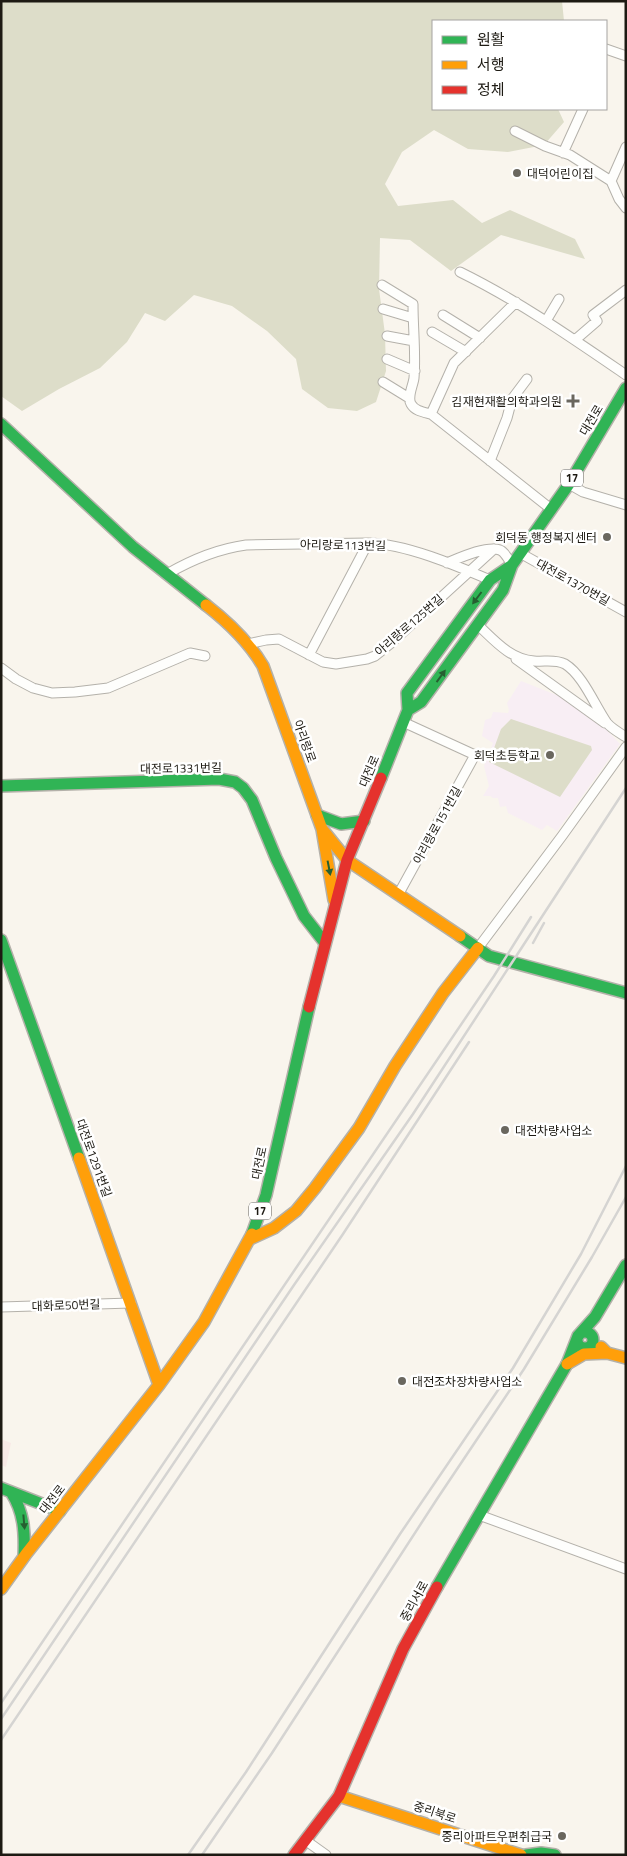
<svg xmlns="http://www.w3.org/2000/svg" width="627" height="1856" font-family="'Titillium Web','Noto Sans KR',sans-serif">
  <style>
    .commercial { fill: #f8eae6 }
    .education { fill: #f8eef4 }
    .green { fill: #ddddc9 }
    .lines { fill: none; stroke-linecap: round; stroke-linejoin: round }
    .street-casing { stroke: #b4b1aa; stroke-width: 11 }
    .fast-casing { stroke: #b4b1aa; stroke-width: 14 }
    .slow-casing { stroke: #b4b1aa; stroke-width: 14 }
    .jam-casing { stroke: #b4b1aa; stroke-width: 14 }
    .street { stroke: #fefefc; stroke-width: 9 }
    .fast { stroke: #30b455; stroke-width: 11 }
    .slow { stroke: #ff9f0a; stroke-width: 11 }
    .jam { stroke: #e5322d; stroke-width: 11 }
    .rail { stroke: #d5d4d2; stroke-width: 2.5 }
    .oneway { fill: #265f31 }
    .poi-dot { fill: #6a675f; stroke: #fff; stroke-width: 2 }
    .labels { text-anchor: middle; dominant-baseline: central; stroke-width: 5; stroke-linejoin: round; paint-order: stroke }
    .shield { fill: #fff; stroke: #615f5a; stroke-width: 1 }
    .shield-label { font-size: 11px; font-weight: bold; fill: #1d1a13 }
    .poi-label { font-size: 12px; fill: #1d1a13; stroke: #fff; text-anchor: end }
    .street-label { font-size: 12px; fill: #1d1a13; stroke: #fff }
  </style>
  <rect width="100%" height="100%" fill="#f9f5ed"/>
  <path class="commercial" d="M1,1439L11,1443L6,1467L1,1465Z"/>
  <path class="education" d="M521,681L569,700L602,725L620,744L557,831L547,825L542,830L508,813L506,806L500,807L498,798H493L490,796H483L489,786L484,766L493,743L482,736L485,720L491,718L493,712L508,713L509,710L507,703Z"/>
  <path class="green" d="M1,1H562L564,21H433V109H558L564,122L544,145L508,152L468,149L434,130L402,152L385,184L398,206L453,200L482,223L510,210L575,239L585,259L501,235L451,271L410,240L380,238L379,289L385,334L386,371L376,402L357,411L328,408L302,389L296,359L267,331L232,306L194,295L165,321L145,313L127,342L100,368L59,389L22,411L1,396Z
    M511,719L591,746L592,750L560,797L489,762L501,729Z"/>
  <g class="lines">
    <g class="street-casing">
      <path id="street" d="M606,49L626,56
        M515,131L545,146L570,155L611,181L619,199L626,208
        M563,153L583,109
        M611,181L626,147
        M460,272C519,301 572,338 626,375
        M382,285L413,304C413,329 416,354 414,378C413,386 407,397 411,404C415,411 423,412 431,414
        M516,302L454,363L431,414L551,509
        M383,309L413,318
        M443,315L480,338
        M546,321L559,299
        M432,332L466,352
        M387,336L414,341
        M575,340L597,321L593,315L626,290
        M387,359L415,371
        M383,382L409,398
        M490,461L507,418L512,399L527,379
        M569,484L583,492L626,505
        M520,553L626,612
        M447,563C459,558 487,545 500,550C505,552 509,560 512,565
        M167,574C193,559 217,549 246,545L368,543C406,544 455,565 490,580
        M478,625C495,641 510,659 534,661C545,662 555,659 565,664C583,675 595,706 607,723C612,729 620,733 626,737
        M248,644L266,640L279,639L323,662L336,664L367,659L375,656L390,644L494,549
        M309,655L368,543
        M516,659L605,723
        M1,668L16,679L33,688L52,693L75,692L108,688L190,653L205,656
        M398,895L475,755L403,722
        M478,948L562,836L626,747
        M1,1307L131,1303
        M479,1515L626,1569
        M305,1840L326,1855"/>
    </g>
    <g class="fast-casing">
      <path id="fast" d="M1,424L133,547L206,605
        M408,710L421,702L503,590L512,565L569,484L626,388
        M381,778L408,710L407,693L490,580L512,565
        M1,786L219,779L235,782L243,788L252,800L276,858L304,916L325,943
        M317,815L341,824L364,821
        M460,936L489,956L626,993
        M1,940L79,1158
        M252,1234L266,1195L309,1007
        M577 1340a8 8 0 1 1 16 0a8 8 0 1 1-16 0Z
        M1,1488L60,1511
        M11,1492C24,1512 25,1532 24,1556
        M437,1587L567,1364L578,1336L595,1317L626,1265
        M526,1855L541,1853L555,1855"/>
    </g>
    <g class="slow-casing">
      <path id="slow" d="M206,605C228,622 249,642 263,666L322,829L347,860L460,936
        M322,829L334,900
        M79,1158L159,1385
        M250,1239L274,1228L296,1211L315,1188L359,1128L395,1066L443,993L478,948
        M601,1347L607,1353L626,1358
        M567,1364L584,1354L607,1353
        M1,1589L26,1554L159,1385L204,1322L252,1234
        M339,1796L521,1855"/>
    </g>
    <g class="jam-casing">
      <path id="jam" d="M309,1007L347,860L381,778
        M294,1855L339,1796L403,1649L437,1587"/>
    </g>
    <use href="#street" class="street"/>
    <use href="#fast" class="fast"/>
    <use href="#slow" class="slow"/>
    <use href="#jam" class="jam"/>
    <path class="rail" d="M533,943L544,923
      M1,1703L494,976L531,917
      M1,1719L294,1285L413,1114L626,788
      M1,1740L343,1234L469,1042
      M188,1855L246,1772L400,1534L513,1368L581,1254L626,1166
      M202,1855L272,1753L437,1499L524,1369L592,1257L626,1197"/>
  </g>
  <defs><path id="oneway-solid" d="M-6-.8H1V-3.2L6.5 0L1 3.2V.8H-6Z" transform="scale(1.25)"/></defs>
  <g class="oneway">
    <use href="#oneway-solid" transform="translate(477 598) rotate(127)"/>
    <use href="#oneway-solid" transform="translate(441 676) rotate(-54)"/>
    <use href="#oneway-solid" transform="translate(329 868) rotate(79)"/>
    <use href="#oneway-solid" transform="translate(24 1522) rotate(85)"/>
  </g>
  <g class="poi-dot">
    <circle cx="517" cy="173" r="5"/>
    <path d="M570.5 393.5h5v5h5v5h-5v5h-5v-5h-5v-5h5z"/>
    <circle cx="607" cy="537" r="5"/>
    <circle cx="550" cy="755" r="5"/>
    <circle cx="505" cy="1130" r="5"/>
    <circle cx="402" cy="1381" r="5"/>
    <circle cx="562" cy="1836" r="5"/>
  </g>
  <g class="labels">
    <g class="shield">
      <rect x="561" y="469.5" width="22" height="17" rx="4"/>
      <rect x="249" y="1202.5" width="22" height="17" rx="4"/>
    </g>
    <g class="shield-label">
      <text x="572" y="478">17</text>
      <text x="260" y="1211">17</text>
    </g>
    <g class="poi-label">
      <text x="527" y="173" text-anchor="start">대덕어린이집</text>
      <text x="562" y="401">김재현재활의학과의원</text>
      <text x="597" y="537">회덕동 행정복지센터</text>
      <text x="540" y="755">회덕초등학교</text>
      <text x="515" y="1130" text-anchor="start">대전차량사업소</text>
      <text x="412" y="1381" text-anchor="start">대전조차장차량사업소</text>
      <text x="552" y="1836">중리아파트우편취급국</text>
    </g>
    <g class="street-label">
      <text transform="translate(591 420) rotate(-59)">대전로</text>
      <text transform="translate(343 545) rotate(1)">아리랑로113번길</text>
      <text transform="translate(573 582) rotate(29)">대전로1370번길</text>
      <text transform="translate(409 625) rotate(-41)">아리랑로125번길</text>
      <text transform="translate(305 741) rotate(70)">아리랑로</text>
      <text transform="translate(181 768) rotate(-1)">대전로1331번길</text>
      <text transform="translate(369 771) rotate(-67)">대전로</text>
      <text transform="translate(437 825) rotate(-61)">아리랑로151번길</text>
      <text transform="translate(94 1158) rotate(70)">대전로1291번길</text>
      <text transform="translate(259 1163) rotate(-78)">대전로</text>
      <text transform="translate(66 1305) rotate(-2)">대화로50번길</text>
      <text transform="translate(52 1499) rotate(-52)">대전로</text>
      <text transform="translate(414 1601) rotate(-61)">중리서로</text>
      <text transform="translate(435 1812) rotate(18)">중리북로</text>
    </g>
  </g>
  <rect width="627" height="1856" fill="none" stroke="#1d1a13" stroke-width="5"/>
  <rect x="432" y="20" width="175" height="90" fill="#ffffff" stroke="#a5a3a1"/>
  <rect x="442" y="36" width="25" height="8" fill="#30b455" stroke="#a5a3a1"/>
  <text x="477" y="45" font-size="15" fill="#1d1a13">원활</text>
  <rect x="442" y="61" width="25" height="8" fill="#ff9f0a" stroke="#a5a3a1"/>
  <text x="477" y="70" font-size="15" fill="#1d1a13">서행</text>
  <rect x="442" y="86" width="25" height="8" fill="#e5322d" stroke="#a5a3a1"/>
  <text x="477" y="95" font-size="15" fill="#1d1a13">정체</text>
</svg>
